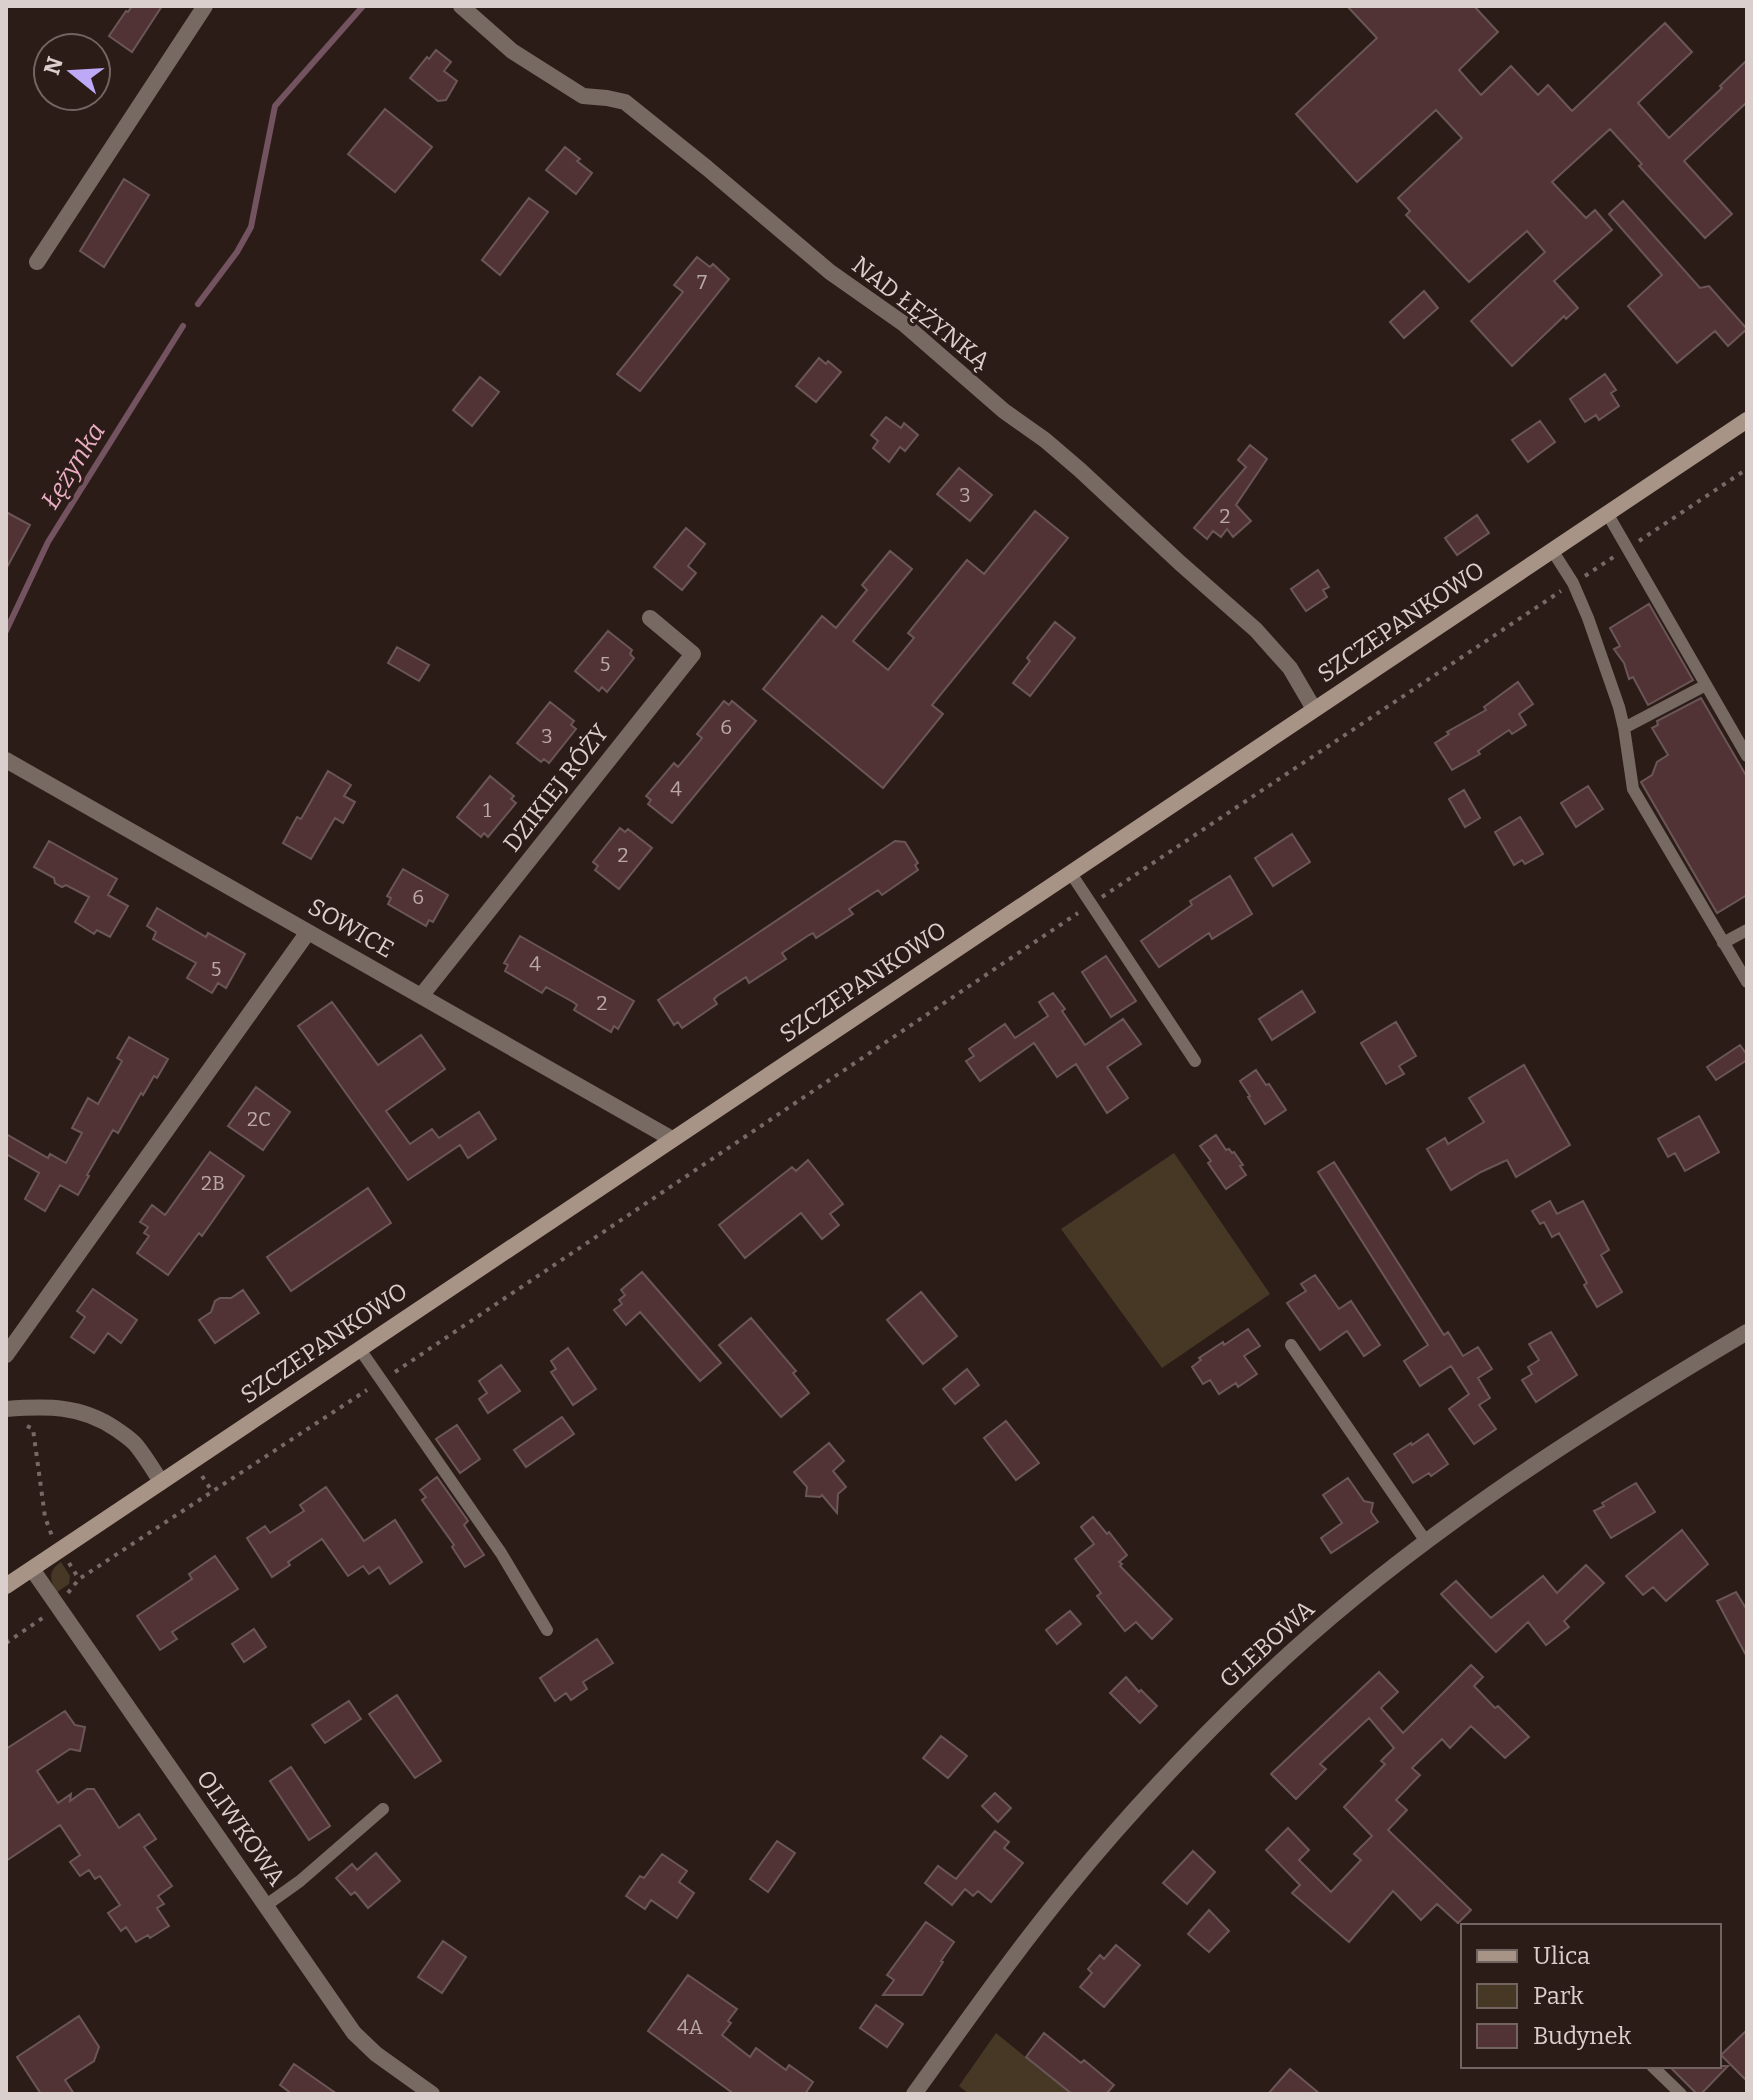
<svg xmlns="http://www.w3.org/2000/svg" width="1753" height="2100" font-family="Bitter,serif">
  <style>
    .green { fill: #473825 }
    .lines { fill: none; stroke-linecap: round; stroke-linejoin: round }
    .stream { stroke: #72535f; stroke-width: 6 }
    .building { fill: #523335; stroke: #6a5657; stroke-width: 2 }
    .path { stroke: #786966; stroke-width: 4; stroke-dasharray: 4 6; stroke-linecap: butt }
    .lane { stroke: #766a62; stroke-width: 12 }
    .street { stroke: #766a62; stroke-width: 16 }
    .secondary { stroke: #a89487; stroke-width: 16 }
    .labels { text-anchor: middle; dominant-baseline: central; stroke-width: 6; stroke-linejoin: round; paint-order: stroke }
    .number-label { font-size: 20px; fill: #b9a8a7 }
    .street-label { font-size: 24px; fill: #dbcfcd; stroke: #2c1c18 }
    .water-label { font-size: 26px; font-style: italic; fill: #e8adc3; stroke: #2c1c18 }
  </style>
  <rect width="100%" height="100%" fill="#2c1c18"/>
  <path class="green" d="M1174,1153L1270,1294L1162,1368L1061,1229Z
    M61,1562L70,1576L69,1584L57,1592C49,1579 48,1571 61,1562Z
    M996,2033L1071,2094H969L959,2086Z"/>
  <g class="lines">
    <path class="stream" d="M198,304L237,252L251,227L275,106L363,6
      M6,631L48,542L183,326"/>
  </g>
  <path class="building" d="M132,6H162L132,52L109,36L126,11L128,12Z
    M1347,6H1474L1498,32L1459,70L1481,95L1511,66L1538,95L1548,85L1572,111L1665,23L1692,52L1638,103L1669,138L1722,88L1720,86L1747,60V102L1684,161L1732,214L1705,238L1639,166L1642,164L1610,129L1552,182L1586,218L1595,210L1612,230L1554,281L1578,308L1566,319L1564,316L1512,366L1471,321L1545,252L1527,231L1469,282L1406,215L1410,211L1398,198L1462,138L1436,110L1357,182L1296,114L1377,38Z
    M436,50L451,62L444,71L457,81L446,100L438,101L410,78L427,57L429,59Z
    M385,109L432,147L395,192L348,154Z
    M565,147L580,159L577,161L592,173L576,194L546,170Z
    M124,179L149,195L104,267L80,251Z
    M529,198L548,212L500,275L482,260Z
    M1623,201L1700,288L1709,286L1747,329L1728,346L1715,331L1677,363L1628,306L1662,275L1609,214Z
    M697,257L710,267L713,264L729,279L640,391L617,374L683,292L674,285Z
    M1424,291L1438,308L1404,338L1390,322Z
    M819,358L826,364L828,361L841,372L816,402L796,386Z
    M1605,374L1616,390L1611,393L1619,406L1599,420L1596,415L1585,422L1570,399Z
    M480,377L499,392L472,426L453,410Z
    M886,417L901,428L904,423L918,435L905,451L900,447L889,462L873,448L878,441L871,435Z
    M1540,421L1555,442L1528,462L1512,440Z
    M1250,445L1267,459L1236,505L1251,521L1233,537L1227,529L1221,537L1213,531L1207,539L1194,528L1246,467L1238,460Z
    M959,468L992,495L970,521L937,494Z
    M1035,511L1068,538L932,705L943,714L883,788L763,689L822,616L836,628L867,590L862,585L890,551L912,569L853,641L888,670L914,638L908,633L967,560L984,574Z
    M6,512L30,525L6,569Z
    M1477,515L1489,533L1457,555L1445,538Z
    M686,528L705,544L688,566L696,573L682,590L654,567Z
    M1318,570L1329,587L1323,590L1327,597L1306,611L1291,589Z
    M1649,604L1693,680L1648,705L1633,677L1629,679L1624,663L1614,649L1620,646L1610,628Z
    M1055,622L1075,638L1030,696L1013,683L1030,661L1027,658Z
    M608,631L632,650L630,654L634,658L607,692L602,687L599,691L575,671Z
    M397,647L429,665L419,681L388,663Z
    M1518,682L1533,704L1519,714L1526,725L1512,734L1509,730L1478,751L1480,754L1452,770L1435,743L1449,734L1447,732L1486,710L1484,707Z
    M1701,698L1747,777V895L1717,913L1641,782L1652,775L1657,762L1668,755L1652,728L1658,725L1657,721Z
    M724,701L729,705L732,701L756,721L672,823L648,804L651,800L646,796L674,763L678,767L699,742L702,738L697,734Z
    M550,702L574,721L571,725L576,729L549,763L544,759L541,762L517,743Z
    M328,771L351,785L344,796L355,802L343,823L335,818L311,859L283,843L297,817L301,819Z
    M490,776L514,796L511,799L516,803L488,837L484,833L481,837L457,817Z
    M1588,786L1603,809L1576,827L1561,803Z
    M1464,790L1480,818L1465,827L1449,799Z
    M1520,817L1543,854L1525,864L1522,860L1514,865L1495,832Z
    M620,828L625,832L628,829L652,848L619,889L595,870L598,866L593,862Z
    M1292,834L1310,862L1273,886L1255,858Z
    M49,841L117,879L108,895L128,906L110,937L97,930L94,934L75,922L89,897L66,885L62,887L55,883L54,878L34,867Z
    M895,841L905,842L918,863L915,865L918,870L882,895L878,890L849,909L853,914L816,938L813,933L809,935L782,953L786,959L749,983L746,977L717,996L714,999L717,1004L682,1028L678,1022L674,1025L658,1000Z
    M403,869L448,895L433,922L429,920L426,926L388,904L391,898L387,896Z
    M1230,876L1252,914L1212,939L1209,933L1159,967L1141,941L1192,905L1190,901Z
    M157,908L206,937L208,933L245,954L226,988L218,983L212,993L187,978L196,963L153,939L156,932L147,926Z
    M520,936L634,1001L618,1029L614,1026L611,1032L574,1010L577,1005L573,1002L546,987L542,993L505,971L508,965L504,963Z
    M1106,956L1136,1001L1111,1017L1082,972Z
    M1302,991L1315,1012L1272,1040L1259,1019Z
    M1053,993L1065,1009L1062,1011L1085,1045L1123,1019L1141,1044L1107,1067L1128,1098L1107,1113L1076,1064L1057,1077L1034,1043L980,1081L966,1061L974,1056L969,1049L1005,1024L1015,1038L1048,1016L1039,1002Z
    M332,1002L378,1065L421,1035L445,1069L386,1111L410,1144L432,1129L439,1138L479,1112L496,1139L468,1158L460,1145L408,1180L298,1026Z
    M1396,1022L1416,1056L1399,1066L1404,1074L1386,1084L1361,1043Z
    M129,1037L168,1059L157,1078L154,1076L143,1095L141,1093L118,1133L113,1130L87,1175L89,1176L78,1195L60,1185L45,1211L25,1199L39,1173L6,1154V1134L48,1158L50,1154L66,1163L82,1133L72,1128L88,1098L98,1104L122,1061L117,1058Z
    M1740,1045L1747,1055V1060L1716,1080L1707,1067Z
    M1524,1065L1570,1145L1516,1177L1507,1160L1481,1172L1451,1190L1427,1149L1445,1138L1448,1144L1484,1122L1469,1098Z
    M1256,1070L1266,1085L1269,1084L1286,1110L1265,1124L1248,1097L1250,1096L1240,1081Z
    M256,1087L290,1112L263,1150L228,1126Z
    M1699,1116L1719,1152L1685,1171L1675,1153L1668,1157L1658,1139Z
    M1216,1135L1226,1150L1229,1149L1232,1153L1234,1152L1243,1165L1240,1166L1246,1175L1226,1189L1208,1163L1211,1161L1200,1146Z
    M210,1152L244,1176L202,1236L199,1233L168,1275L137,1253L149,1236L144,1233L148,1227L140,1222L152,1205L165,1215Z
    M808,1160L843,1204L830,1214L839,1225L822,1239L801,1213L745,1258L719,1225L792,1167L796,1171Z
    M1334,1162L1444,1335L1448,1332L1463,1356L1478,1347L1492,1369L1478,1378L1490,1398L1479,1405L1496,1429L1474,1444L1449,1409L1469,1394L1451,1366L1420,1386L1404,1361L1428,1345L1318,1172Z
    M368,1188L391,1223L291,1291L267,1257Z
    M1550,1201L1557,1214L1583,1201L1609,1250L1601,1255L1622,1292L1597,1307L1584,1285L1587,1283L1559,1233L1552,1237L1544,1222L1540,1224L1532,1211Z
    M642,1272L721,1363L700,1381L640,1312L626,1325L614,1310L622,1304L619,1300L625,1295L621,1290Z
    M1315,1275L1339,1309L1351,1301L1380,1345L1364,1356L1347,1331L1320,1350L1287,1303L1306,1291L1301,1284Z
    M93,1289L137,1320L121,1343L108,1333L94,1353L71,1337L85,1317L77,1311Z
    M243,1290L259,1313L215,1343L199,1320L211,1312L215,1301L220,1298H231Z
    M921,1292L957,1336L923,1364L887,1320Z
    M751,1318L796,1371L793,1373L809,1393L781,1417L719,1345Z
    M1248,1329L1260,1346L1244,1356L1257,1374L1238,1387L1236,1383L1219,1394L1210,1380L1203,1384L1192,1367L1201,1360L1199,1358L1223,1342L1224,1345Z
    M1551,1332L1577,1375L1536,1402L1522,1380L1532,1374L1528,1367L1539,1360L1529,1344Z
    M568,1348L596,1389L573,1405L551,1372L556,1369L551,1361Z
    M501,1365L520,1391L488,1413L479,1399L487,1393L479,1381Z
    M967,1369L979,1385L955,1404L943,1389Z
    M562,1417L574,1434L526,1467L514,1450Z
    M1006,1421L1039,1463L1016,1480L984,1438Z
    M457,1425L480,1459L460,1473L436,1439Z
    M1428,1434L1448,1464L1431,1476L1429,1473L1413,1483L1394,1454L1411,1443L1412,1445Z
    M829,1443L844,1461L833,1471L846,1487L838,1494L837,1513L822,1495L820,1497L806,1496L807,1487L794,1472Z
    M437,1477L468,1521L464,1525L484,1555L465,1567L452,1547L454,1545L422,1500L426,1497L420,1490Z
    M1348,1478L1364,1501L1373,1503L1371,1512L1378,1522L1331,1553L1321,1538L1342,1523L1323,1495Z
    M1636,1483L1655,1512L1611,1538L1594,1511L1604,1506L1602,1503Z
    M326,1487L364,1541L395,1520L422,1562L390,1584L379,1567L369,1574L363,1566L348,1576L322,1539L288,1562L290,1565L272,1577L247,1538L265,1526L270,1533L304,1511L300,1505Z
    M1093,1517L1107,1534L1109,1532L1127,1555L1119,1562L1122,1564L1120,1566L1172,1619L1152,1639L1136,1622L1125,1631L1097,1596L1101,1593L1075,1559L1094,1544L1081,1527Z
    M1682,1530L1708,1564L1666,1601L1653,1587L1643,1595L1626,1576Z
    M215,1556L238,1589L172,1632L177,1639L160,1650L137,1616L192,1579L189,1574Z
    M1586,1565L1604,1583L1564,1621L1569,1627L1546,1645L1528,1622L1496,1652L1441,1594L1456,1581L1491,1618L1543,1576L1557,1593Z
    M1736,1592L1747,1610V1657L1717,1601Z
    M1070,1611L1081,1624L1057,1644L1046,1630Z
    M254,1629L266,1647L244,1662L232,1644Z
    M597,1639L613,1663L583,1682L587,1689L571,1700L566,1693L555,1701L540,1678Z
    M1471,1665L1483,1677L1474,1686L1495,1708L1498,1706L1529,1737L1505,1758L1471,1726L1450,1748L1442,1739L1412,1768L1420,1775L1396,1800L1407,1810L1388,1830L1471,1910L1458,1923L1437,1904L1421,1920L1393,1891L1349,1942L1292,1893L1300,1885L1266,1850L1288,1828L1309,1850L1299,1860L1331,1892L1361,1860L1354,1854L1372,1836L1344,1807L1385,1764L1381,1761L1394,1748L1369,1718L1320,1764L1326,1769L1296,1799L1271,1774L1379,1672L1398,1692L1381,1708L1403,1733Z
    M1126,1677L1139,1692L1141,1690L1157,1706L1140,1723L1110,1693Z
    M397,1695L441,1761L415,1778L369,1714Z
    M349,1701L361,1719L325,1743L312,1725Z
    M65,1711L75,1725L85,1727L80,1751L70,1749L37,1771L58,1803L71,1794L70,1801L87,1789H94L119,1828L139,1814L156,1839L144,1847L172,1886L158,1896L164,1904L157,1908L169,1926L150,1938L148,1935L136,1942L126,1927L121,1931L108,1913L120,1905L100,1876L95,1879L89,1870L80,1876L70,1862L80,1855L60,1825L6,1861V1749Z
    M941,1736L967,1756L948,1778L923,1758Z
    M291,1767L330,1826L309,1840L270,1781Z
    M995,1793L1011,1808L998,1822L982,1806Z
    M995,1831L1009,1842L1004,1848L1023,1863L991,1902L978,1891L973,1896L965,1889L952,1905L925,1883L938,1866L956,1879Z
    M777,1841L795,1853L768,1892L750,1879Z
    M1193,1851L1215,1872L1187,1904L1163,1883Z
    M376,1853L400,1881L368,1908L355,1892L351,1895L336,1878L352,1864L357,1870Z
    M662,1854L687,1871L679,1882L694,1893L677,1918L651,1900L645,1909L626,1896L640,1876L644,1878Z
    M1209,1910L1229,1931L1209,1952L1188,1934Z
    M926,1922L954,1942L941,1961L943,1962L922,1995H883L894,1980L887,1975Z
    M443,1941L466,1957L442,1993L418,1977Z
    M1116,1945L1140,1965L1104,2007L1080,1987L1092,1973L1088,1969L1100,1955L1104,1959Z
    M688,1975L737,2009L728,2021L731,2023L722,2035L750,2057L756,2048L786,2070L789,2065L813,2082L805,2094H734L648,2031Z
    M876,2005L903,2024L887,2047L860,2028Z
    M79,2016L99,2047L94,2061L65,2080L74,2094H41L17,2057Z
    M1747,2030V2081L1721,2055Z
    M1044,2033L1081,2063L1084,2060L1114,2085L1106,2094H1072L1026,2057Z
    M294,2064L337,2094H292L280,2085Z
    M1669,2066H1728L1701,2094H1697Z
    M1290,2069L1320,2094H1268Z"/>
  <g class="lines">
    <path class="path" d="M1639,541L1747,469
      M1585,576L1615,556
      M1102,897L1561,591
      M395,1372L1078,913
      M27,1426L33,1429L45,1517L52,1536
      M202,1476L212,1491
      M69,1563L79,1579
      M68,1593L79,1579L367,1390
      M6,1643L44,1617"/>
    <path class="lane" d="M1607,513L1747,756
      M1552,550L1573,583L1588,618L1619,707L1624,728L1633,789L1747,982
      M1624,728L1706,685
      M1070,872L1195,1061
      M1723,943L1747,930
      M1291,1345L1427,1543
      M359,1348L501,1553L547,1630
      M265,1906L300,1881L383,1809
      M1652,2066L1681,2094"/>
    <path class="street" d="M461,6L512,51L583,96L607,98L625,102L707,168L830,272L904,324L1004,411L1045,440L1080,470L1180,563L1256,630L1290,668L1314,709
      M37,262L205,6
      M6,760L672,1139
      M421,996L693,654L650,618
      M6,1355L308,932
      M6,1409C47,1406 81,1405 116,1429C123,1434 131,1439 136,1445C145,1456 153,1469 161,1482
      M32,1569L354,2033L376,2054L432,2094
      M914,2094C964,2025 1012,1956 1066,1890C1126,1816 1191,1747 1260,1681C1403,1544 1577,1433 1747,1332"/>
    <path class="secondary" d="M6,1586L1747,420"/>
  </g>
  <g class="labels">
    <g class="number-label">
      <text x="702" y="282">7</text>
      <text x="965" y="495">3</text>
      <text x="1225" y="516">2</text>
      <text x="605" y="664">5</text>
      <text x="726" y="727">6</text>
      <text x="547" y="736">3</text>
      <text x="676" y="789">4</text>
      <text x="487" y="810">1</text>
      <text x="623" y="855">2</text>
      <text x="418" y="897">6</text>
      <text x="535" y="964">4</text>
      <text x="216" y="969">5</text>
      <text x="602" y="1003">2</text>
      <text x="259" y="1119">2C</text>
      <text x="213" y="1183">2B</text>
      <text x="690" y="2027">4A</text>
    </g>
    <g class="street-label">
      <text transform="translate(921 313) rotate(38)">NAD ŁĘŻYNKĄ</text>
      <text transform="translate(1401 622) rotate(-34)">SZCZEPANKOWO</text>
      <text transform="translate(556 788) rotate(-52)">DZIKIEJ RÓŻY</text>
      <text transform="translate(351 928) rotate(30)">SOWICE</text>
      <text transform="translate(863 982) rotate(-34)">SZCZEPANKOWO</text>
      <text transform="translate(324 1343) rotate(-34)">SZCZEPANKOWO</text>
      <text transform="translate(1267 1644) rotate(-42)">GLEBOWA</text>
      <text transform="translate(241 1828) rotate(55)">OLIWKOWA</text>
    </g>
    <g class="water-label">
      <text transform="translate(73 466) rotate(-58)">Łężynka</text>
    </g>
  </g>
  <rect width="1753" height="2100" fill="none" stroke="#dbcfcd" stroke-width="16"/>
  <rect x="1461" y="1924" width="260" height="144" fill="#2c1c18" stroke="#726460" stroke-width="2"/>
  <rect x="1477" y="1950" width="40" height="12" fill="#a89487" stroke="#726460" stroke-width="2"/>
  <text x="1533" y="1964" font-size="24" fill="#dbcfcd">Ulica</text>
  <rect x="1477" y="1984" width="40" height="24" fill="#473825" stroke="#726460" stroke-width="2"/>
  <text x="1533" y="2004" font-size="24" fill="#dbcfcd">Park</text>
  <rect x="1477" y="2024" width="40" height="24" fill="#523335" stroke="#726460" stroke-width="2"/>
  <text x="1533" y="2044" font-size="24" fill="#dbcfcd">Budynek</text>
  <g transform="translate(72 72) rotate(288)"><circle r="38" fill="#2c1c18" stroke="#726460" stroke-width="2"/>
  <path d="M0-6L14 30L0 20L-14 30Z" fill="#bda9f5"/>
  <text y="-12" font-size="22" font-weight="bold" text-anchor="middle" fill="#dbcfcd">N</text>
  </g>
</svg>
